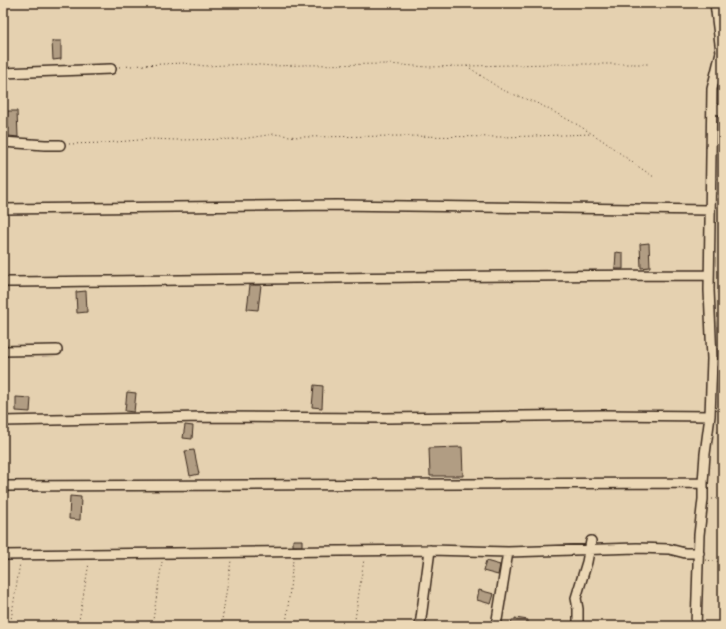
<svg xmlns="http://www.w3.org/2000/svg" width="726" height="629" font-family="Kalam,sans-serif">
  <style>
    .building { fill: #b19d83; stroke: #3b2a1e }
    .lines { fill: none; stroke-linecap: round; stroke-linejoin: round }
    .minor-casing { stroke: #3b2a1e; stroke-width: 12 }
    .path { stroke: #3b2a1e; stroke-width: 1; stroke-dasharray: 1 3; stroke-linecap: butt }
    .minor { stroke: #ecd8b6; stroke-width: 9 }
  </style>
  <rect width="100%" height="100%" fill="#e5d1b0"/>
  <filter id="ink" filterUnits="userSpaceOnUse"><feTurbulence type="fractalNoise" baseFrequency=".025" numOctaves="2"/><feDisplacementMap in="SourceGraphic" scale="8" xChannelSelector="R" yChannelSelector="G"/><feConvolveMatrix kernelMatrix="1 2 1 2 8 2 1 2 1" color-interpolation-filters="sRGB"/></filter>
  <g filter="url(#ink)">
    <path class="building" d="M52,41H61V59L53,60Z
      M7,111H17L18,137L9,136V128H7Z
      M649,243L650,267L641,268L640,244Z
      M616,252L623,253V269H615Z
      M250,285H261L258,310L247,309Z
      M86,291L87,312L77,313L76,292Z
      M314,385L323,386L322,408L312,407Z
      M127,392L136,393L134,412L125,411Z
      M16,397L31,398L30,412L16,411Z
      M185,425L193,426L192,439L183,438Z
      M462,447L463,476H430L429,448Z
      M194,450L199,474L190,476L185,451Z
      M70,496L81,497L80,520L69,519Z
      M293,540H302V546H293Z
      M486,561L500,565L498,575L483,571Z
      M479,590L494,594L491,604L477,600Z
      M515,618L528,620L527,626H511L512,620H515Z"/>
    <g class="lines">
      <g class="minor-casing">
        <path id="minor" d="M3,73L111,69
          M712,108L723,111
          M3,142L45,145H60
          M3,209L337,205L710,210
          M3,282C238,280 474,275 709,275
          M3,351L57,350
          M3,421L203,417L386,418L602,415L710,416
          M3,486L703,483
          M3,555L430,550L508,552L637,548L669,549L685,553H699
          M420,626L430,550
          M496,626L508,552
          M578,626V609L576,598L587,562L591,541
          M696,626L699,535L703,499V483L705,454L710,416L712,359L709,290L712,89L721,52L715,3"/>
      </g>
      <path class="path" d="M467,66L502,90L539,104L578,125L602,140L636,165L654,177
        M119,67L143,65L183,63L205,66L248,64L273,66L304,65L388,64L428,67L552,64H648
        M69,144L104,143L151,139L176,140L242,139L274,134L298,137L401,136L504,137L592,134
        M717,292L723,294
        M717,432L723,433
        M712,499H723
        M705,560L723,562
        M10,626L20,563
        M78,626L89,563
        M152,626L162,562
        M221,626L231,561
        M286,626L293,560
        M354,626L364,559"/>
      <use href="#minor" class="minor"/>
    </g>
  </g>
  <rect width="726" height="629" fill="none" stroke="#ecd8b6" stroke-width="16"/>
  <rect x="8" y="8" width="710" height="613" fill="none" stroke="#3b2a1e" stroke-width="1.5" filter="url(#ink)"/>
</svg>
